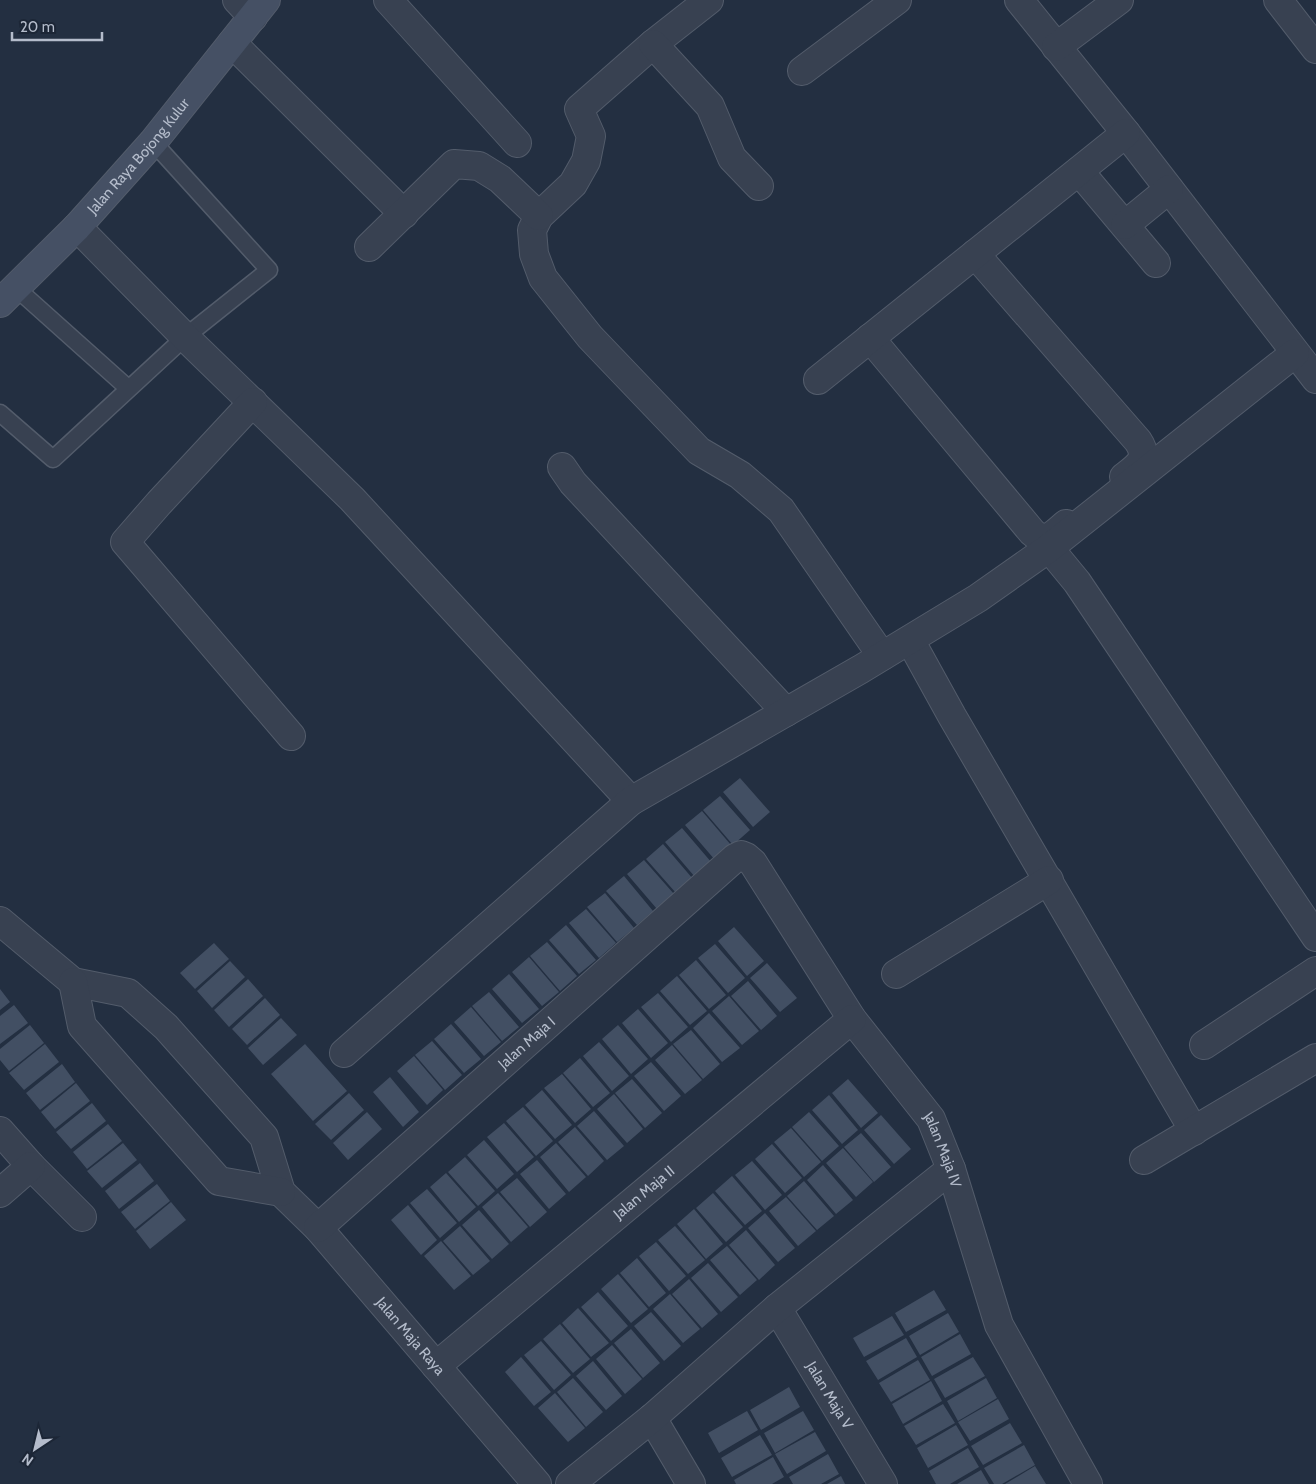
<svg xmlns="http://www.w3.org/2000/svg" width="1316" height="1484" font-family="Cabin,sans-serif">
  <style>
    .building { fill: #424f63 }
    .lines { fill: none; stroke-linecap: round; stroke-linejoin: round }
    .service-casing { stroke: #535c6b; stroke-width: 19 }
    .minor-casing { stroke: #535c6b; stroke-width: 30 }
    .secondary-casing { stroke: #535c6b; stroke-width: 30 }
    .service { stroke: #384151; stroke-width: 16 }
    .minor { stroke: #384151; stroke-width: 28 }
    .secondary { stroke: #455064; stroke-width: 28 }
    .labels { text-anchor: middle; dominant-baseline: central; stroke-width: 4; stroke-linejoin: round; paint-order: stroke }
    .street-label { font-size: 15px; fill: #b4bccb; stroke: #1c2636 }
  </style>
  <rect width="100%" height="100%" fill="#232f41"/>
  <path class="building" d="M740,778L770,812L753,827L723,792Z
    M720,796L750,830L733,845L703,810Z
    M702,811L731,845L715,860L685,825Z
    M682,828L712,863L695,877L665,842Z
    M663,844L693,879L676,893L646,859Z
    M644,860L674,894L657,909L627,874Z
    M624,876L653,911L637,925L606,891Z
    M605,893L634,928L617,942L587,907Z
    M586,909L616,943L599,958L569,923Z
    M566,925L596,960L579,974L549,940Z
    M734,927L764,961L747,976L718,941Z
    M547,942L577,976L560,991L530,956Z
    M214,943L229,959L195,989L180,973Z
    M715,944L745,978L728,993L698,958Z
    M529,957L559,992L542,1006L512,972Z
    M696,960L726,995L709,1009L679,975Z
    M230,961L245,977L212,1008L197,991Z
    M767,963L797,998L780,1012L750,978Z
    M509,974L539,1009L522,1023L492,989Z
    M677,976L707,1011L690,1025L660,991Z
    M248,979L263,996L229,1027L214,1010Z
    M748,981L777,1016L761,1030L731,996Z
    M0,989L10,1002L0,1010Z
    M489,992L519,1027L502,1041L472,1006Z
    M658,993L688,1027L671,1042L641,1007Z
    M729,996L759,1031L742,1045L712,1011Z
    M265,998L280,1015L247,1045L232,1029Z
    M14,1005L28,1023L0,1044V1016Z
    M471,1007L501,1042L484,1056L454,1022Z
    M638,1009L668,1043L651,1058L622,1023Z
    M709,1013L740,1048L722,1062L693,1028Z
    M281,1018L297,1035L263,1065L248,1048Z
    M451,1024L481,1059L464,1073L434,1039Z
    M30,1025L44,1043L9,1071L0,1060V1049Z
    M618,1025L648,1059L631,1074L602,1039Z
    M691,1030L720,1064L703,1079L673,1044Z
    M432,1041L462,1075L445,1090L415,1055Z
    M599,1042L629,1076L612,1091L583,1056Z
    M45,1044L59,1062L24,1090L9,1073Z
    M305,1044L347,1091L313,1121L271,1074Z
    M672,1045L702,1080L685,1094L655,1060Z
    M414,1056L443,1090L427,1105L397,1071Z
    M580,1058L610,1093L593,1107L563,1073Z
    M651,1062L681,1096L664,1111L634,1076Z
    M62,1064L75,1082L40,1110L26,1093Z
    M562,1074L591,1109L575,1123L544,1088Z
    M390,1077L419,1112L403,1127L373,1092Z
    M632,1079L662,1113L645,1128L615,1093Z
    M848,1079L878,1113L861,1128L832,1093Z
    M76,1083L90,1101L55,1129L41,1112Z
    M542,1090L572,1125L555,1139L525,1105Z
    M349,1093L364,1110L331,1140L315,1124Z
    M614,1094L643,1129L627,1143L597,1109Z
    M829,1095L858,1130L842,1144L812,1110Z
    M92,1103L106,1121L71,1149L56,1132Z
    M523,1107L553,1141L536,1156L506,1121Z
    M594,1111L624,1146L607,1160L577,1126Z
    M367,1112L382,1129L348,1160L333,1143Z
    M809,1112L839,1146L822,1161L792,1127Z
    M881,1115L911,1149L894,1164L864,1130Z
    M504,1123L534,1157L517,1172L487,1137Z
    M108,1124L122,1141L87,1169L73,1152Z
    M575,1127L604,1161L588,1176L558,1142Z
    M791,1128L821,1162L804,1177L774,1142Z
    M861,1133L891,1167L874,1182L844,1147Z
    M484,1140L514,1174L497,1189L467,1155Z
    M123,1143L137,1160L102,1188L87,1171Z
    M556,1143L586,1177L569,1192L540,1157Z
    M772,1144L802,1178L785,1193L755,1159Z
    M843,1148L873,1182L856,1197L826,1163Z
    M465,1157L495,1191L478,1206L448,1172Z
    M537,1160L566,1194L549,1209L520,1174Z
    M752,1161L782,1195L765,1210L735,1175Z
    M140,1163L154,1181L119,1209L105,1191Z
    M823,1165L853,1200L836,1214L807,1180Z
    M446,1173L476,1207L459,1222L430,1187Z
    M732,1176L762,1211L745,1225L715,1191Z
    M517,1178L547,1212L530,1227L500,1192Z
    M804,1181L834,1216L817,1230L787,1196Z
    M157,1184L170,1201L135,1229L121,1212Z
    M427,1189L457,1223L440,1238L410,1203Z
    M498,1193L528,1227L511,1242L482,1207Z
    M713,1193L743,1227L726,1242L696,1208Z
    M786,1197L816,1231L798,1246L769,1211Z
    M171,1202L186,1220L150,1249L136,1231Z
    M408,1205L437,1240L421,1255L391,1220Z
    M694,1209L723,1244L706,1259L677,1224Z
    M479,1210L509,1244L492,1259L462,1225Z
    M765,1213L795,1248L778,1262L748,1228Z
    M460,1226L490,1261L473,1275L443,1241Z
    M675,1226L705,1260L688,1274L658,1240Z
    M746,1230L775,1265L759,1280L729,1245Z
    M441,1241L471,1276L454,1290L424,1256Z
    M656,1242L686,1276L669,1291L639,1256Z
    M727,1246L757,1280L740,1295L710,1260Z
    M637,1258L666,1293L649,1307L620,1273Z
    M708,1263L738,1297L721,1312L691,1278Z
    M618,1274L648,1309L631,1323L601,1289Z
    M689,1279L718,1314L702,1328L672,1294Z
    M934,1290L946,1310L906,1332L895,1313Z
    M598,1292L628,1326L611,1341L581,1307Z
    M670,1294L700,1329L683,1343L653,1309Z
    M578,1308L609,1343L591,1357L562,1323Z
    M651,1312L681,1346L664,1361L634,1326Z
    M948,1313L959,1332L920,1355L909,1336Z
    M892,1316L904,1335L864,1357L853,1338Z
    M560,1324L590,1359L573,1373L543,1339Z
    M631,1329L660,1363L643,1378L614,1343Z
    M960,1334L971,1354L932,1376L921,1357Z
    M906,1338L917,1357L878,1380L866,1361Z
    M541,1341L571,1375L554,1390L524,1355Z
    M612,1345L642,1379L625,1394L596,1359Z
    M521,1357L551,1392L534,1406L505,1372Z
    M973,1357L985,1376L945,1398L934,1379Z
    M918,1360L930,1380L891,1402L879,1383Z
    M593,1361L622,1396L606,1410L576,1376Z
    M573,1378L603,1412L586,1427L557,1392Z
    M986,1378L997,1398L958,1421L947,1401Z
    M931,1381L942,1401L903,1424L892,1404Z
    M789,1387L800,1407L761,1430L750,1410Z
    M555,1393L585,1428L568,1442L538,1408Z
    M998,1399L1009,1419L970,1441L958,1422Z
    M943,1404L955,1423L916,1445L904,1426Z
    M747,1411L758,1430L719,1453L708,1433Z
    M803,1411L814,1430L775,1453L764,1433Z
    M1010,1423L1022,1443L983,1465L971,1446Z
    M956,1425L968,1445L928,1468L917,1448Z
    M815,1432L826,1451L787,1474L775,1454Z
    M760,1435L772,1455L732,1477L721,1458Z
    M1024,1445L1035,1465L1002,1484H994L984,1468Z
    M968,1448L979,1467L950,1484H936L929,1471Z
    M828,1454L839,1474L821,1484H793L789,1477Z
    M773,1457L784,1477L772,1484H736L734,1480Z
    M1035,1466L1046,1484H1005Z
    M981,1470L989,1484H957Z
    M841,1476L845,1484H827Z"/>
  <g class="lines">
    <g class="service-casing">
      <path id="service" d="M15,287L129,389
        M0,413L53,459L185,337L269,270L153,142"/>
    </g>
    <g class="minor-casing">
      <g id="minor">
        <path d="M237,0L253,17"/>
        <path d="M388,0L517,143"/>
        <path d="M709,0L653,44L579,109L591,136L586,161L573,184L539,216L532,230L534,254L543,278L590,337L699,451L740,475L781,510L882,656"/>
        <path d="M1019,0L1126,133L1316,379"/>
        <path d="M1278,0L1316,49"/>
        <path d="M232,43L404,214"/>
        <path d="M653,44L710,106L732,158L759,186"/>
        <path d="M1056,47L1119,0"/>
        <path d="M802,71L897,0"/>
        <path d="M1079,171L1156,263"/>
        <path d="M1125,225L1169,189"/>
        <path d="M77,227L185,337L352,499L631,801"/>
        <path d="M369,247L454,164L479,166L500,179L539,216"/>
        <path d="M975,254L1138,441C1150,459 1138,466 1124,477"/>
        <path d="M870,338L1032,532C1046,545 1054,534 1066,524"/>
        <path d="M818,380L1126,133"/>
        <path d="M253,402L159,503L125,542L291,736"/>
        <path d="M562,467L573,483L786,712"/>
        <path d="M1049,548L1077,582L1316,937"/>
        <path d="M910,640L952,716L1194,1131"/>
        <path id="s1" d="M0,921L73,982L128,993L166,1027L264,1137L281,1192L318,1228L537,1484"/>
        <path d="M896,974L1049,880"/>
        <path d="M73,982L82,1026L219,1181L281,1192"/>
        <path d="M1204,1045L1316,971"/>
        <path d="M344,1053L631,801L861,669L978,598L1049,548L1295,353"/>
        <path d="M0,1131L31,1166L82,1217"/>
        <path d="M1144,1160L1316,1058"/>
        <path d="M0,1193L31,1166"/>
        <path id="s2" d="M318,1228L735,858L741,855L746,857L753,863L852,1019L931,1119L951,1169L999,1325L1088,1484"/>
        <path id="s3" d="M777,1308L883,1484"/>
        <path id="s4" d="M436,1366L852,1019"/>
        <path d="M652,1418L691,1484"/>
        <path d="M570,1484L652,1418L777,1308L951,1169"/>
      </g>
    </g>
    <g class="secondary-casing">
      <g id="secondary">
        <path id="s5" d="M0,303L77,227L153,142L266,0"/>
      </g>
    </g>
    <use href="#service" class="service"/>
    <use href="#minor" class="minor"/>
    <use href="#secondary" class="secondary"/>
  </g>
  <g class="labels">
    <g class="street-label">
      <text stroke="none"><textPath href="#s5" startOffset="202">Jalan Raya Bojong Kulur</textPath></text>
      <text stroke="none"><textPath href="#s2" startOffset="279">Jalan Maja I</textPath></text>
      <text stroke="none"><textPath href="#s2" startOffset="924">Jalan Maja IV</textPath></text>
      <text stroke="none"><textPath href="#s4" startOffset="271">Jalan Maja II</textPath></text>
      <text stroke="none"><textPath href="#s1" startOffset="601">Jalan Maja Raya</textPath></text>
      <text stroke="none"><textPath href="#s3" startOffset="102">Jalan Maja V</textPath></text>
    </g>
  </g>
  <g transform="translate(35 1449) rotate(215)" stroke="#1c2636" stroke-width="4" paint-order="stroke">
  <path d="M0-4L9 19L0 12L-9 19Z" fill="#b4bccb"/>
  <text y="-8" font-size="14" font-weight="bold" text-anchor="middle" fill="#b4bccb">N</text>
  </g>
  <path d="M12 32v8h90v-8" fill="none" stroke="#b4bccb" stroke-width="2.5"/>
  <text x="20" y="32" font-size="15" fill="#b4bccb" stroke="#1c2636" stroke-width="4" paint-order="stroke">20 m</text>
</svg>
